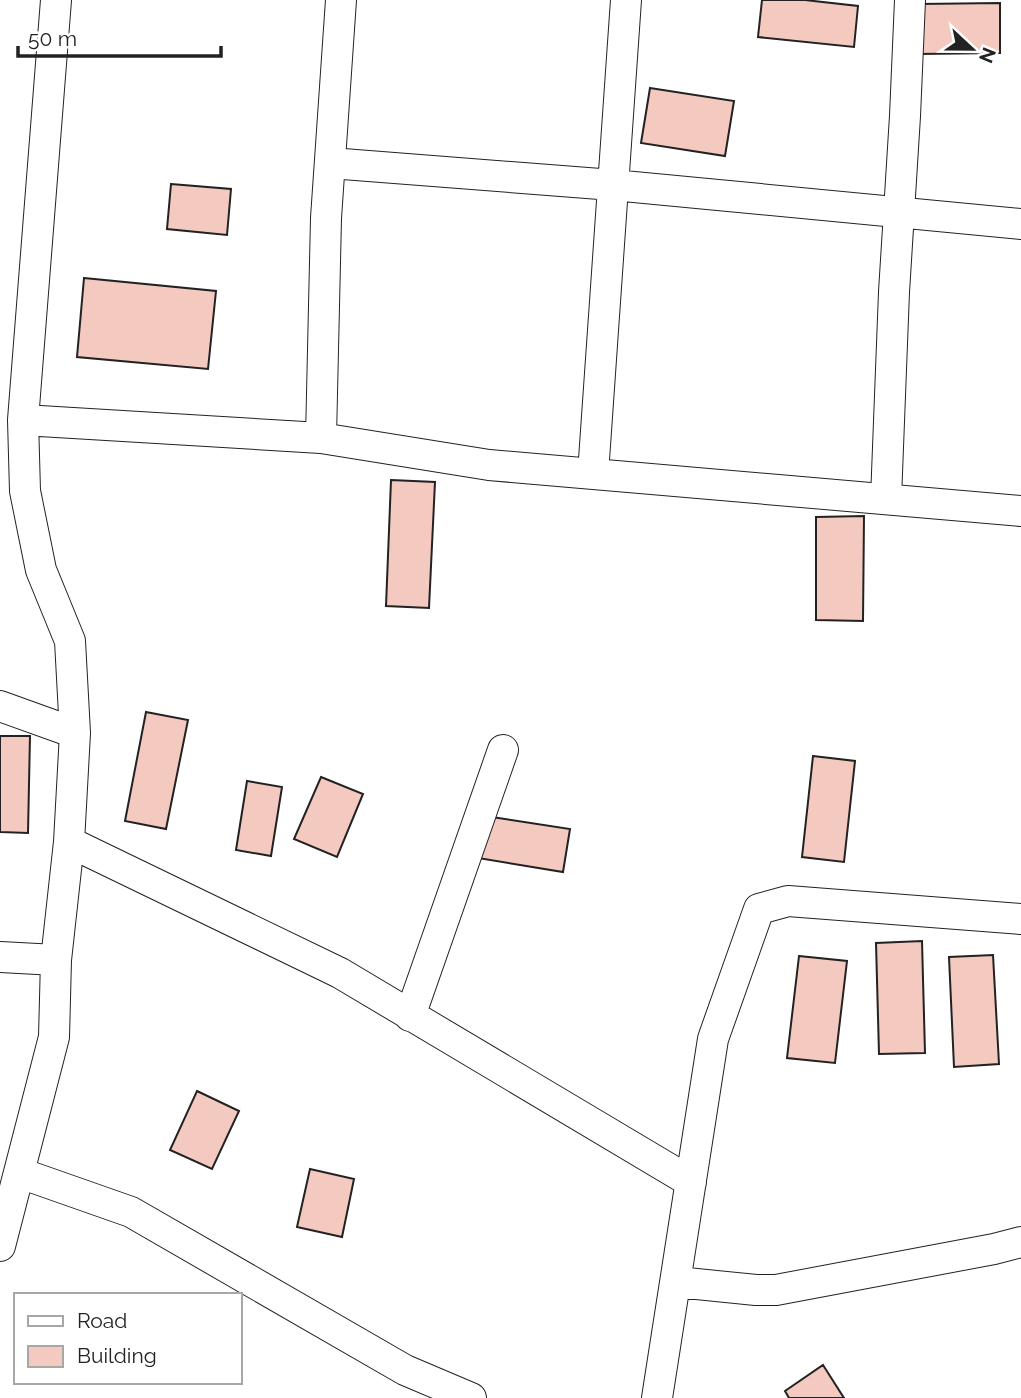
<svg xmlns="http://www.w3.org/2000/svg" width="1021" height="1398" font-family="Raleway,sans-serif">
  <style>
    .building { fill: #f3c9c0; stroke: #222; stroke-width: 2 }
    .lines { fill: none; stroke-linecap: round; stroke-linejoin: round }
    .minor-casing { stroke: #222; stroke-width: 32 }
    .minor { stroke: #fff; stroke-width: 30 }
  </style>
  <rect width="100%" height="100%" fill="#fff"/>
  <path class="building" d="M762,0H805L858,6L854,47L758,37Z
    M1000,3V53L919,54V4Z
    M650,88L734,101L725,156L641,143Z
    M171,184L231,189L227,235L167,229Z
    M84,278L216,291L208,369L77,357Z
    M391,480L435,482L429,608L386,606Z
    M864,516L863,621L816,620V517Z
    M146,712L188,720L166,829L125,821Z
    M0,736H30L28,833L0,832Z
    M813,756L855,761L844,862L802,857Z
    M321,777L363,794L337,857L294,839Z
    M247,781L282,787L271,856L236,850Z
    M485,816L570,829L563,872L478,858Z
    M922,941L925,1053L879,1054L876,943Z
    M993,955L999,1064L954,1067L949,957Z
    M799,956L847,961L835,1063L787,1058Z
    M197,1091L239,1111L212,1169L170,1150Z
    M310,1169L354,1179L342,1237L297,1227Z
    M823,1365L844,1398H789L785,1391Z"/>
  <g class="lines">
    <g class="minor-casing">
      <path id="minor" d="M330,163L613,185L1021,224
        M23,420L321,438L489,465L1021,511
        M321,438L326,218L341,0
        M593,474L626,0
        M886,499L894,292L905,116L910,0
        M0,706L75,733
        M69,842L340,973L691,1182
        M0,957L56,960
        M410,1016L503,750
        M20,1173L131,1212L405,1370L471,1398
        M0,1246L54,1037L56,960L69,842L75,733L70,641L41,570L25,491L23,420L56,0
        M677,1282L756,1290H776L994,1249L1021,1242
        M657,1398L713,1039L759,909L788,901L1021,919"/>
    </g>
    <use href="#minor" class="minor"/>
  </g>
  <rect x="14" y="1293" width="228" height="91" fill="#ffffff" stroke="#a7a7a7" stroke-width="2"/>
  <rect x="28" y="1316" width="35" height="10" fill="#ffffff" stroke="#a7a7a7" stroke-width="2"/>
  <text x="77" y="1328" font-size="21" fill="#222222">Road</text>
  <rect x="28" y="1346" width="35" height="21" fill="#f3c9c0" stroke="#a7a7a7" stroke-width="2"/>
  <text x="77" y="1363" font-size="21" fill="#222222">Building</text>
  <g transform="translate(972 49) rotate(112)" stroke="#ffffff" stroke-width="5" paint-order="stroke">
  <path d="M0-5L12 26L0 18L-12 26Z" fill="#222222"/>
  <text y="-10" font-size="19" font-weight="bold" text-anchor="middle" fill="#222222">N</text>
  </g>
  <path d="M18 46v10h203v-10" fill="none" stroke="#222222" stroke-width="3.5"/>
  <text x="28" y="46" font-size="21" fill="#222222" stroke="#ffffff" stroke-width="5" paint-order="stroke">50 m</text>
</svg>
